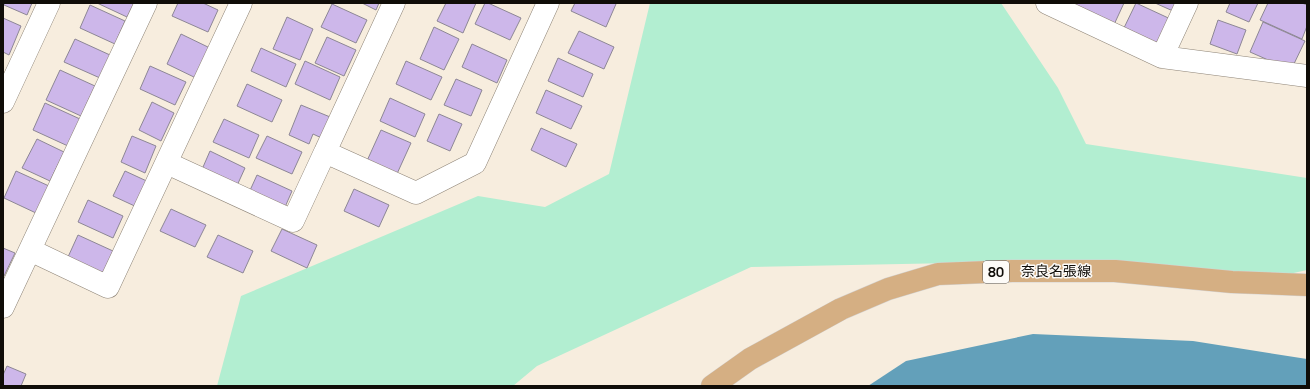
<svg xmlns="http://www.w3.org/2000/svg" width="1310" height="389" font-family="'Space Grotesk','Noto Sans JP',sans-serif">
  <style>
    .green { fill: #b2eed1 }
    .water { fill: #63a0ba }
    .building { fill: #cdb7ea; stroke: #8d8795 }
    .lines { fill: none; stroke-linecap: round; stroke-linejoin: round }
    .minor-casing { stroke: #8e8477; stroke-width: 23 }
    .major-casing { stroke: #d4d3d3; stroke-width: 23 }
    .minor { stroke: #fff; stroke-width: 22 }
    .major { stroke: #d5af83; stroke-width: 22 }
    .labels { text-anchor: middle; dominant-baseline: central; stroke-width: 3; stroke-linejoin: round; paint-order: stroke }
    .shield { fill: #fdfbf8; stroke: #575450; stroke-width: 1 }
    .shield-label { font-size: 13px; font-weight: bold; fill: #100d08 }
    .street-label { font-size: 14px; fill: #100d08; stroke: #fdfbf8 }
  </style>
  <rect width="100%" height="100%" fill="#f7edde"/>
  <path class="green" d="M650,3H1001L1058,88L1086,144L1307,178V270L1289,274L1004,262L751,267L537,366L513,386H217L241,296L478,196L545,207L609,174Z"/>
  <path class="water" d="M1033,334L1193,341L1307,359V386H868L906,361Z"/>
  <path class="building" d="M4,3H32L27,15L4,5Z
    M97,3H134L127,17Z
    M178,3H203L218,10L208,32L172,16Z
    M362,3H379L376,10Z
    M446,3H476L463,33L437,21Z
    M485,3H488L521,18L510,40L475,24Z
    M575,3H614L616,4L606,27L571,11Z
    M1074,3H1124L1112,29L1070,10Z
    M1136,3L1177,22L1164,51L1122,32Z
    M1155,3H1177L1173,11Z
    M1230,3H1258L1249,22L1226,12Z
    M1268,3H1302L1307,5V26L1302,39L1260,20Z
    M332,4L367,20L356,43L321,27Z
    M90,5L125,21L115,44L80,28Z
    M287,17L313,29L300,60L273,49Z
    M3,18L21,26L9,55L3,52Z
    M1218,20L1246,30L1237,54L1210,44Z
    M1263,22L1305,41L1291,70L1250,52Z
    M434,27L459,39L444,70L420,59Z
    M579,31L614,47L604,69L568,53Z
    M181,34L212,49L198,79L167,64Z
    M327,37L356,50L344,76L315,63Z
    M75,39L110,55L100,78L64,62Z
    M472,44L507,60L497,83L462,67Z
    M261,48L296,64L286,87L251,71Z
    M558,58L593,74L583,97L548,81Z
    M305,61L340,77L330,100L295,84Z
    M406,61L442,77L431,100L396,84Z
    M150,66L186,82L175,105L140,89Z
    M60,70L95,86L81,116L46,100Z
    M456,79L482,90L471,116L444,105Z
    M247,84L282,100L272,122L237,106Z
    M546,90L582,106L571,129L536,113Z
    M390,98L425,114L415,137L380,121Z
    M152,102L174,113L161,141L139,130Z
    M45,103L80,119L68,146L33,130Z
    M301,105L335,119L326,140L313,134L309,144L289,135Z
    M439,114L462,124L450,151L427,141Z
    M224,119L259,135L249,158L213,142Z
    M541,128L577,144L566,167L531,150Z
    M381,130L411,143L396,176L366,163Z
    M132,136L156,146L145,173L121,162Z
    M267,136L302,152L292,174L256,158Z
    M37,139L64,152L50,181L22,168Z
    M210,151L245,168L235,190L200,174Z
    M16,171L49,186L36,213L4,198Z
    M125,171L151,183L139,208L113,196Z
    M257,175L292,191L282,214L247,197Z
    M354,189L389,205L379,227L344,211Z
    M88,200L123,216L113,238L78,222Z
    M171,209L206,225L195,247L160,231Z
    M282,229L317,245L307,268L271,251Z
    M78,235L113,251L103,273L68,257Z
    M218,235L253,251L243,273L207,257Z
    M3,248L15,253L4,276L3,275Z
    M7,366L26,374L21,386H3V375Z"/>
  <g class="lines">
    <g class="minor-casing">
      <path id="minor" d="M1047,3L1162,57L1307,76
        M1162,57L1187,3
        M3,102L49,3
        M325,152L394,3
        M167,163L293,221L325,152L416,193L475,163L548,3
        M30,250L108,287L241,3
        M3,307L146,3"/>
    </g>
    <g class="major-casing">
      <path id="major" d="M712,386L750,359L841,309L888,289L938,274L1012,271H1115L1232,282L1307,285"/>
    </g>
    <use href="#minor" class="minor"/>
    <use href="#major" class="major"/>
  </g>
  <g class="labels">
    <rect class="shield" x="983" y="261" width="26" height="22" rx="3"/>
    <g class="shield-label">
      <text x="996" y="272">80</text>
    </g>
    <g class="street-label">
      <text x="1056" y="271">奈良名張線</text>
    </g>
  </g>
  <rect width="1310" height="389" fill="none" stroke="#100d08" stroke-width="8"/>
</svg>
